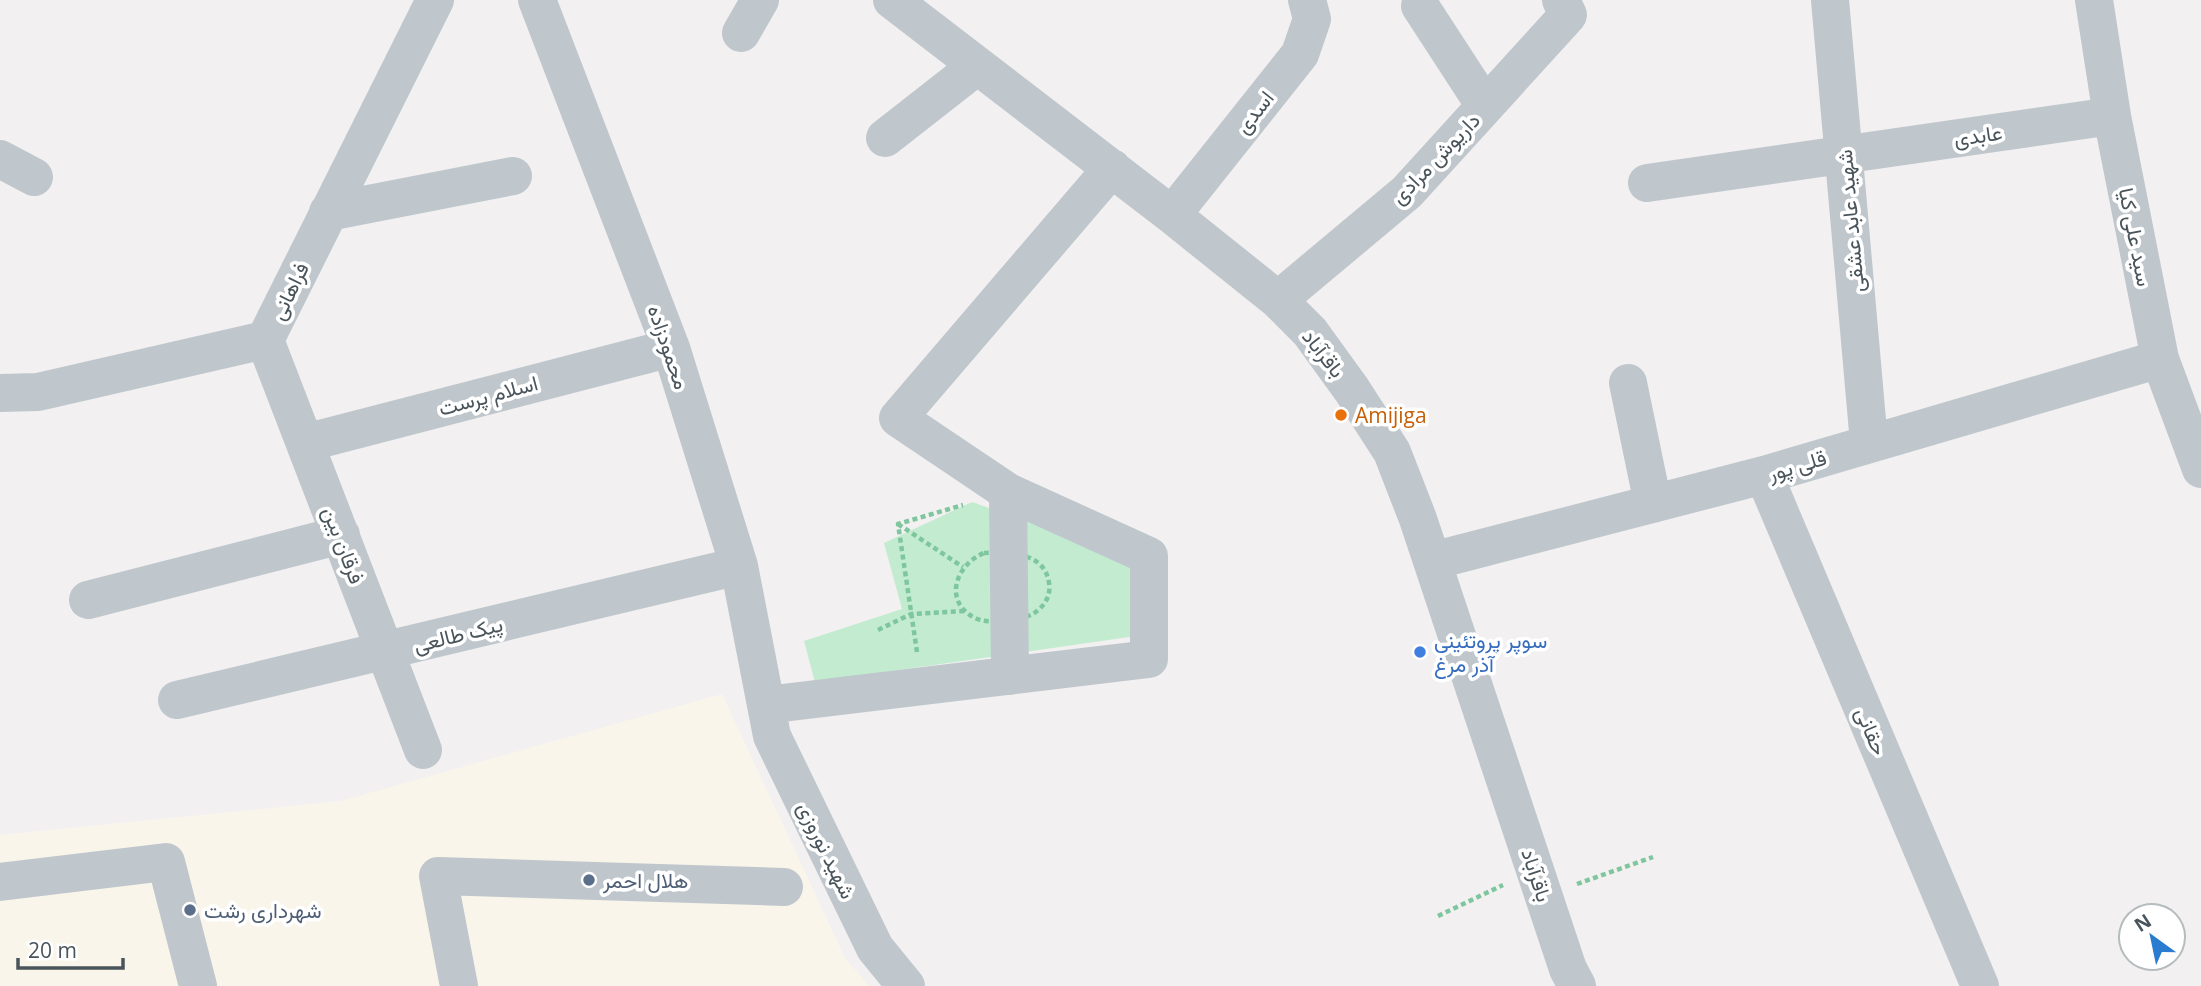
<svg xmlns="http://www.w3.org/2000/svg" width="2201" height="986" font-family="'Open Sans',Vazirmatn,sans-serif">
  <style>
    .commercial { fill: #faf5eb }
    .green { fill: #c2ebd0 }
    .lines { fill: none; stroke-linecap: round; stroke-linejoin: round }
    .path { stroke: #7ec69e; stroke-width: 4.5; stroke-dasharray: 5 3.5; stroke-linecap: butt }
    .minor { stroke: #bfc7cd; stroke-width: 38 }
    .food-dot { fill: #e8710a; stroke: #fff; stroke-width: 2.5 }
    .shop-dot { fill: #3f7fe0; stroke: #fff; stroke-width: 2.5 }
    .service-dot { fill: #5c6f8a; stroke: #fff; stroke-width: 2.5 }
    .labels { text-anchor: middle; dominant-baseline: central; stroke-width: 7; stroke-linejoin: round; paint-order: stroke }
    .street-label { font-size: 21px; fill: #49545b; stroke: #fff }
    .food-label { font-size: 21px; fill: #c56008; stroke: #fff; text-anchor: start }
    .shop-label { font-size: 21px; fill: #366cbe; stroke: #fff; text-anchor: start }
    .service-label { font-size: 21px; fill: #4e5e75; stroke: #fff; text-anchor: start }
  </style>
  <rect width="100%" height="100%" fill="#f2f0f0"/>
  <path class="commercial" d="M722,694L845,958L869,986H0V835L341,801Z"/>
  <path class="green" d="M972,502L1132,559L1136,636L815,682L804,641L902,609L884,543Z"/>
  <g class="lines">
    <path class="path" d="M898,524L963,567
      M984,553C1009,552 1045,552 1049,583C1051,594 1046,604 1037,611C1030,617 1021,618 1012,619C1000,620 987,624 975,618C943,602 955,565 984,553Z
      M878,630L911,614L965,611
      M917,652L898,524L963,505
      M1577,884L1653,857
      M1438,916L1503,885"/>
    <path class="minor" d="M537,0L671,348L739,566L772,736L875,948L906,986
      M892,0L1172,215L1278,300L1310,332L1352,390L1392,452L1418,519L1568,969L1577,986
      M1830,0L1869,443
      M2094,0L2112,116L2160,359L2201,469
      M1420,6L1485,106
      M741,33L760,0
      M885,138L977,66
      M0,159L34,177
      M1647,183L2112,116
      M328,212L513,176
      M1172,215L1300,54L1312,19L1307,0
      M1278,300L1407,192L1568,15L1561,0
      M265,340L423,750
      M265,340L435,0
      M1628,383L1653,504
      M0,393L38,392L265,340
      M305,443L671,348
      M1764,475L1980,986
      M1008,492L1010,676
      M1432,561L1764,475L2160,359
      M88,600L341,535
      M177,700L739,566
      M766,705L1149,659V556L1008,492L898,418L1112,168
      M0,882L166,862L198,986
      M459,986L438,876L784,887"/>
  </g>
  <circle class="food-dot" cx="1341" cy="415" r="7"/>
  <circle class="shop-dot" cx="1420" cy="652" r="7"/>
  <g class="service-dot">
    <circle cx="589" cy="880" r="7"/>
    <circle cx="190" cy="910" r="7"/>
  </g>
  <g class="labels">
    <g class="street-label">
      <text transform="translate(1254 112) rotate(-52)">اسدی</text>
      <text transform="translate(1978 135) rotate(-8)">عابدی</text>
      <text transform="translate(1435 158) rotate(-46)">داریوش مرادی</text>
      <text transform="translate(1850 221) rotate(-95)">شهید عابد عشقی</text>
      <text transform="translate(2136 237) rotate(79)">سید علی کیا</text>
      <text transform="translate(289 291) rotate(-64)">فراهانی</text>
      <text transform="translate(669 347) rotate(71)">محمودزاده</text>
      <text transform="translate(1324 353) rotate(52)">باقرآباد</text>
      <text transform="translate(488 395) rotate(-15)">اسلام پرست</text>
      <text transform="translate(1797 465) rotate(-17)">قلی پور</text>
      <text transform="translate(344 545) rotate(69)">فرقان بین</text>
      <text transform="translate(458 634) rotate(-14)">پیک طالعی</text>
      <text transform="translate(1872 731) rotate(67)">حقانی</text>
      <text transform="translate(827 850) rotate(64)">شهید نوروزی</text>
      <text transform="translate(1537 875) rotate(72)">باقرآباد</text>
    </g>
    <g class="food-label">
      <text x="1355" y="415">Amijiga</text>
    </g>
    <g class="shop-label">
      <text x="1434" y="640">سوپر پروتئینی<tspan x="1434" dy="24">آذر مرغ</tspan></text>
    </g>
    <g class="service-label">
      <text x="603" y="880">هلال احمر</text>
      <text x="204" y="910">شهرداری رشت</text>
    </g>
  </g>
  <g transform="translate(2152 937) rotate(327)"><circle r="33" fill="#ffffff" stroke="#b6bbbd" stroke-width="2"/>
  <path d="M0-5L12 26L0 18L-12 26Z" fill="#2a7cd1"/>
  <text y="-10" font-size="19" font-weight="bold" text-anchor="middle" fill="#49545b">N</text>
  </g>
  <path d="M18 958v10h105v-10" fill="none" stroke="#49545b" stroke-width="3.5"/>
  <text x="28" y="958" font-size="21" fill="#49545b" stroke="#ffffff" stroke-width="5" paint-order="stroke">20 m</text>
</svg>
